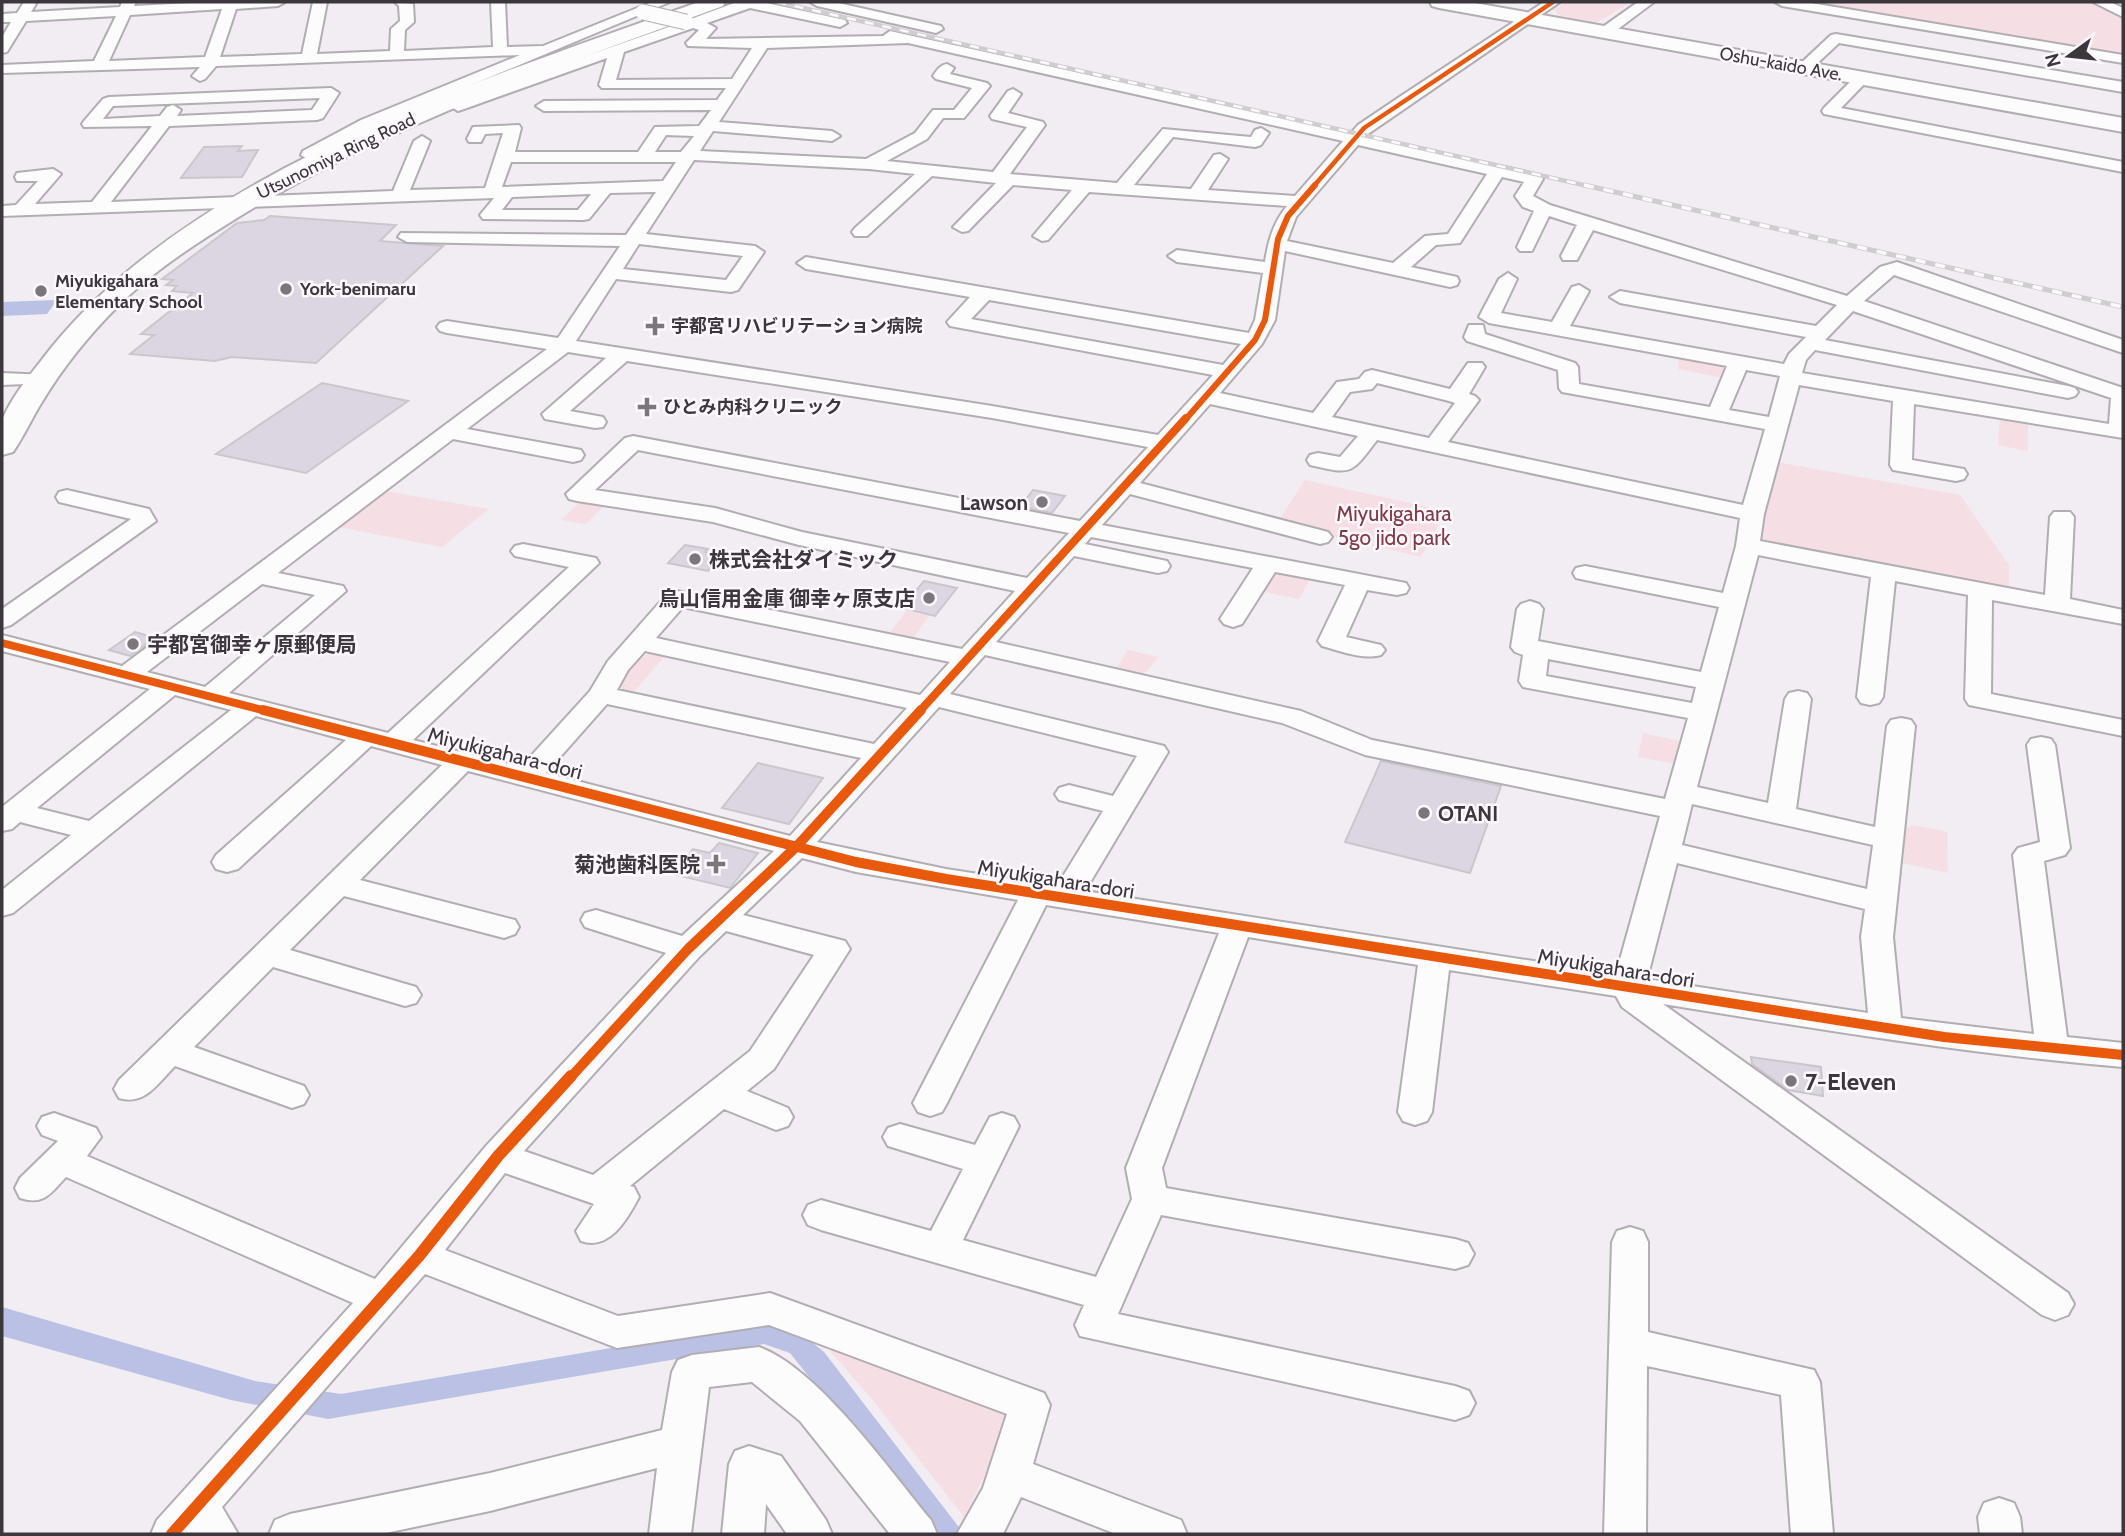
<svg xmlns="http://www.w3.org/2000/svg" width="2125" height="1536" font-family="Cabin,'Noto Sans JP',sans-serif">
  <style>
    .green { fill: #f6dfe4 }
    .water { fill: #bac1e5 }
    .building { fill: #dbd6e1; stroke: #cac7cc; stroke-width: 2 }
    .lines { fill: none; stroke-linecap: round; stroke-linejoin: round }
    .minor-casing { stroke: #b2adb3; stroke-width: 4 }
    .highway-casing { stroke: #b2adb3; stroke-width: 4 }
    .minor { fill: #fdfcfd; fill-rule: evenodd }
    .highway { fill: #fdfcfd; fill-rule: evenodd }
    .rail-far1-casing { stroke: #cfcdcf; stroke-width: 4.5 }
    .rail-casing { stroke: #cfcdcf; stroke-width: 5 }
    .rail-far1 { stroke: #fdf8fe; stroke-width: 2.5; stroke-dasharray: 9; stroke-linecap: butt }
    .rail { stroke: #fdf8fe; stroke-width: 3.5; stroke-dasharray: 10; stroke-linecap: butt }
    .minor-bridge-casing { stroke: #b2adb3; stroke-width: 17; stroke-linecap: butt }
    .minor-bridge { stroke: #fdfcfd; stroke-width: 15 }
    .cycleway-far4-casing { stroke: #fdf8fe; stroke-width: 7 }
    .cycleway-far3-casing { stroke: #fdf8fe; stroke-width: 9 }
    .cycleway-far2-casing { stroke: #fdf8fe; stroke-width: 11 }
    .cycleway-far1-casing { stroke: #fdf8fe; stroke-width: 14 }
    .cycleway-casing { stroke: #fdf8fe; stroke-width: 17 }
    .cycleway-far4 { stroke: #e8590c; stroke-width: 4.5 }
    .cycleway-far3 { stroke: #e8590c; stroke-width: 6 }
    .cycleway-far2 { stroke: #e8590c; stroke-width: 8 }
    .cycleway-far1 { stroke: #e8590c; stroke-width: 10 }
    .cycleway { stroke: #e8590c; stroke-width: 12 }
    .poi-dot { fill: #7c767c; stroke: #fdf8fe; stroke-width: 2.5 }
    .labels { text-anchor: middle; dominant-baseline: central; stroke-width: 5; stroke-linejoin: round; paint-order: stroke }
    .far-street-label { font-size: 18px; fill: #3c373c; stroke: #fdf8fe }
    .far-poi-label { font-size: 18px; font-weight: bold; fill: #3c373c; stroke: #fdf8fe; text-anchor: start }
    .poi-label { font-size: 21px; font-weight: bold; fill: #3c373c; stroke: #fdf8fe; text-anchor: end }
    .park-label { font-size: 21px; fill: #813944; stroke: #fdf8fe }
    .street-label { font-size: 21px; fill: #3c373c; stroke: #fdf8fe }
    .near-poi-label { font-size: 24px; font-weight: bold; fill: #3c373c; stroke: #fdf8fe; text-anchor: start }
  </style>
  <rect width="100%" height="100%" fill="#f2ecf3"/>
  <path class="green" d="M1567,2H1632L1596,23L1560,16L1554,9Z
    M1778,2H2092L2123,16V57Z
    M1679,355L1735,364L1729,379L1678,369Z
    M2000,416L2028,419V451L1998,445Z
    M1777,462L1960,495L2009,565V589L1765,545L1757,534Z
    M1305,480L1446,511L1421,557L1277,523Z
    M379,490L489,509L442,547L333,526Z
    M592,500L607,503L586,524L561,520L579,503Z
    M1276,571L1311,577L1299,599L1259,591Z
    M906,611L929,616L913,638L889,634Z
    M1128,650L1158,657C1142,680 1140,677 1114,671Z
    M652,653L666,655L632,694L624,692L619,686C628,671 634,658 652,653Z
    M1643,733L1679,741L1675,764L1638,757Z
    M1914,825L1947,832L1948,873L1902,863L1904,828Z
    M839,1345L1001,1405L1010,1423L964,1517L871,1398L830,1351Z"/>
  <path class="water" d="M57,300L47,314L2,316V302Z
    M2,1307L255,1381L341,1394L776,1320L797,1330L824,1352L958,1526L973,1534H934L790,1353L764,1344L328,1419L231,1400L2,1336Z"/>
  <path class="building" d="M242,146L238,151L258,150L242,177L181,178L204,147Z
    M270,216L396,225L380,241L443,246L316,363L232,357L215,361L130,354L154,335L141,334L193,293L172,291L177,286L166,285L173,280L162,279L237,223L264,220Z
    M322,383L408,401L306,473L216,454Z
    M1033,490L1065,496L1052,513L1020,507Z
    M685,545L708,549L705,552L721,555L708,571L668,563Z
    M924,581L957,588L935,616L901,608Z
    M135,632L155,638L130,656L109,650Z
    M1381,761L1501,786L1470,873L1345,842Z
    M758,763L823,778L789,824L722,808Z
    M719,843L758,853L730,888L673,874L693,849L710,853Z
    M1751,1057L1821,1067L1823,1096L1788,1090L1752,1064Z"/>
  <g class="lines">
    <g class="minor-casing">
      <path id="minor" d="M24,2H34L36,4L31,12L120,7L122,2H136L134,6L211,2H285L278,6L236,9L220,57L302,54L313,2H327L317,54L390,51L391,29L400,21L399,6L395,2L413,4L414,22L405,30L404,51L493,47L491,2H505L507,47L543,46L652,2H670L373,126L309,160L301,155L303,151L361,120L520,55L216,66L205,79L200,81L192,76L200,67L2,73V65L94,61L116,16L26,21L7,52L2,53V37L11,22H2V14L17,13ZM222,9L205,57L109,61L130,15Z
        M737,2H762L845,20L847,23L840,27L750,8L707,23L716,28L706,39L883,36L890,31L1351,133L1358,125L1401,96L1544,2H1560L1365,136L1540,175L1543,179L1533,196L1550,205L1847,296L1880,267L1897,262L2123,340V353L1894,275L1864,301L2123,388V438L1914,404L1912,460L1964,469L1967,474L1964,479L1956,481L1893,470L1890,465L1893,401L1799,385L1764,514L1760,541L2045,595L2050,517L2054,512H2070L2074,517L2070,599L2123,610V624L1992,600L1991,694L2123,720V736L1969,705L1965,699L1968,595L1895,581L1883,697L1879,703L1870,705L1861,703L1857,697L1871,577L1758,555L1697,787L1768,803L1785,699L1789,693L1798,691L1807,693L1811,699L1796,809L1875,827L1887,726L1891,720L1901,718L1911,720L1915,726L1893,937L1901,1018L2034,1034L2013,855L2018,848L2040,842L2027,745L2031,739L2041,737L2051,739L2055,745L2070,848L2065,855L2044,861L2067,1037L2123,1043V1067C1969,1054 1816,1029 1663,1004L2068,1293L2074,1304L2068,1315L2055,1320L2042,1315L1622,1007L1616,996L1449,970L1432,1112L1427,1121L1415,1125L1403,1121L1398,1112L1418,965L1248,937L1162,1168L1166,1188L1455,1239L1468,1243L1474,1254L1468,1265L1455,1269L1161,1215L1118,1314L1455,1386L1469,1391L1475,1403L1469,1415L1455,1420L1080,1336L1075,1325L1084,1305L821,1230L808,1225L803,1215L808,1205L821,1200L931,1231L963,1169L888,1146L883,1137L888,1128L900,1124L975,1145L990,1117L1002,1113L1014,1117L1019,1126L963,1240L1096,1277L1132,1199L1126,1168L1219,933L1046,905L947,1103L942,1112L930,1116L918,1112L913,1103L1018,900L856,872L802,858L743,915L845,941L850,949L774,1069L747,1091L788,1108L793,1117L788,1126L776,1130L724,1109L630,1186L634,1187L639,1197C627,1220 609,1251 581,1241L576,1231L594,1204L505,1173L445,1250L618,1316L770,1293L1044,1393L1050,1405L1033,1464L1181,1520L1187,1534H1116L1021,1497L1003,1534H957L983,1488L1007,1414L769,1325L617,1348L425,1274L222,1507L238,1534H151L157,1520L353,1303L66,1177C51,1193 44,1206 20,1198L15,1188L20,1178L58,1141L42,1135L37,1126L42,1117L54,1113L96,1128L101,1137L87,1156L375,1279L486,1146L666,953L585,927L581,920L585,913L596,910L682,936L774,851L468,771L360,880L515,920L519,927L515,934L504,938L344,896L290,950L416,987L421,995L416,1003L405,1006L273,967L194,1047L304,1086L309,1095L304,1104L292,1108L175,1066C158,1083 145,1106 119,1098L114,1089L119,1080L442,765L371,746L238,869L227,872L216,869L212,862L216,855L346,740L256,716L13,913L2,916V890L71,835L20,822L12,829L2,831V807L150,689L2,651V635L122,666L547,349L447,333L440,331L437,327L440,323L447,321L558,338L620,246L407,242L398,237L401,233L626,235L656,192L610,193L589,219L583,220L483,219L480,215L494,198L2,216V206L16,205L38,181H17L15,177L17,173L53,169L61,174L35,204L92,202L152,126L84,127L82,124L84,121L103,99L109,97L331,88L339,93L323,118L317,120L169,126L111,202L393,191L414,141L422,136L430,141L410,190L485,188L503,133L485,134L481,142H469L467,139L473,127L519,125L521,128L515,152H638L655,127L699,126L711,110L544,111L536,106L544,101L717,100L726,88H602L599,85L607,58L464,109L458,111L450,106L452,103L680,23L681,19H691ZM693,28L699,30L686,43L688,46L752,48L732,79L616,80L624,52ZM908,43L1343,141L1295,196L1208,190L1228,159L1220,154L1214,155L1191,189L1134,185L1173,137L1255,147L1261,145L1269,133L1261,128L1255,130L1251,137L1163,129L1117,183L1010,174L1045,125L1043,122L1008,113L1021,94L1013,89L1008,91L990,116L992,119L1027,127L993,172L887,161L927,139L943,118H964L990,86L987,83L950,74L954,68L947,64C940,65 937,70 933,76L936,79L972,88L954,110H933L915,133L866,159L700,151L713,131L832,141L840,136L832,131L719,122L767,48ZM320,98L312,110L177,116L181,110L173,105L167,107L160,116L103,119L113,106ZM666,135L694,136L681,152H655ZM1358,145L1487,174L1448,234L1425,236L1393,263L1287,241L1296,217ZM694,160L869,169L915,174L855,228L852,232L855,236H867L932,176L996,183L953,227L962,232L968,231L1013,185L1072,190L1033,236L1042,241L1048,240L1089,192L1287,206C1273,223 1268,242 1265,262L1177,250L1168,256L1177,262L1263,273L1255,320L1249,333L806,257L797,263L806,269L970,297L947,322L950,326L1213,375L1158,435L992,406L576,341L616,279L731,292L738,290L764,252L755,246L646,234ZM511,162H676L663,181L502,187ZM1502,177L1524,182L1515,196L1523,207L1534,211L1517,247L1520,251H1532L1549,216L1577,225L1561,256L1563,260H1577L1593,230L1837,305L1816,326L1620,291L1610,297L1620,303L1806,337L1789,354L1784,364L1570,326L1589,291L1579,285L1572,287L1552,322L1501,313L1517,279L1508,273L1499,279L1479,317L1489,323L1727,366L1710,407L1579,384L1578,367L1575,363L1485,334L1483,325H1469L1464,337L1467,341L1558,370L1559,388L1562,392L1765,429L1743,505L1448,442L1479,400L1475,396L1469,394L1485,367L1482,363H1468L1450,389L1372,370L1365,372L1359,379L1337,382L1313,413L1220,393L1262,344L1275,320L1285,251L1450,287L1457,285L1459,281L1457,277L1411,267L1436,245L1460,243ZM591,194L578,210H502L512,197ZM639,244L743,256L726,280L623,269ZM989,300L1241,344L1223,365L971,319ZM1853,311L2111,398L2109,424L1802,373L1806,360L1815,350L2068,398L2075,396L2078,392L2075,388L2068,386L1825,340ZM568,352L606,358L542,414L545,419L595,428L603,427L606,422L603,417L570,411L627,361L992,418L1148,447L1080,521L633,436L625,438L566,494L569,499L577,501L713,522L799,545L1015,591L962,649L677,591L668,593L608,661L590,691L521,767L413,740L599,563L596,558L523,544L515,546L511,551L515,556L569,567L388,733L229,693L346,591L343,586L278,573L453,439L573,462L581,460L584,455L581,450L467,429ZM1746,370L1780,376L1769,417L1729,410ZM1377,383L1449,401L1455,403L1429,438L1332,417L1350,392L1372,389ZM1210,404L1358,436L1340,457L1318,453L1310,455L1307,460L1310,465C1353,475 1351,474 1377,440L1740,518L1736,546L1723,593L1585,566L1576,568L1573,573L1576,578L1585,580L1719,607L1701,672L1538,641L1543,609L1539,604L1530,601L1521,604L1517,609L1511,647L1515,652L1523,655L1519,681L1523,687L1688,718L1665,799L1372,740L1301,711L996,642L1074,556L1158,573L1167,571L1170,566L1167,561L1085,544L1091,537L1253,568L1220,619L1224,624L1233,627L1242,624L1275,572L1345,585L1318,641L1322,646C1340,651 1363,660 1381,655L1385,650L1381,645L1346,637L1367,590L1397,595L1406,593L1409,588L1406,583L1102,525L1130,494L1320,544L1328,542L1332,537L1328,532L1140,483ZM638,450L1069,533L1027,578L802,532L715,508L595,490ZM262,584L315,595L205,687L147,672ZM683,607L950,662L920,695L656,638ZM645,651L907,708L874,744L617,690L628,670ZM985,655L1282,723L1365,755L1660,816L1616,974L1085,891L1168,752L1164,746L950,694ZM1548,659L1696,687L1692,703L1546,676ZM175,695L231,710L89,821L37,808ZM607,704L861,758L790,836L546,773ZM939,707L1137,756L1113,796L1069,785L1059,788L1055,794L1059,800L1103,811L1057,886L946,869L817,842ZM1692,804L1873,845L1867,889L1682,845ZM1677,863L1865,909L1861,937L1868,1013L1647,979ZM726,931L814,955L750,1051L593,1175L524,1151L699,957Z
        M810,2H834L941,26L943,29L936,33L817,6Z
        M1638,2H1654L1610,35H1600V29Z
        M1775,2H1805L2123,55V63L1782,6Z
        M2093,2H2110L2123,8V17Z
        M1836,34L2123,82V92L1839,43L1809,71H1799L1797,68L1799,65L1831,35Z
        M1862,73L1870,78L1841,108L2123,162V172L1824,114L1822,111L1824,108L1857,75Z
        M2,373L48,375L51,379L48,383L2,385Z
        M67,490L149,509L156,521L11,625L2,628V609L131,519L59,502L56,497L59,492Z
        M1630,1227L1643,1231L1648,1242V1332L1814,1370L1820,1382L1833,1534H1791L1781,1395L1647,1366L1646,1534H1604L1612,1242L1617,1231Z
        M759,1347C818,1368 890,1471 931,1520L937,1534H890L800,1421L752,1382L709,1387L691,1534H649L657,1468L490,1511L381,1534H269L275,1520L290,1514L490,1473L662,1430L672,1372L678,1360L692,1355Z
        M749,1446L781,1456L826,1520L832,1534H787L766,1504L764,1534H722L729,1464L735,1451Z
        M1999,1498L2014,1503L2020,1517L2022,1534H1980L1978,1517L1984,1503Z"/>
    </g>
    <g class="highway-casing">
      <path id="highway" d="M699,2H725L723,6C557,67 388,124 237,218C195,244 153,271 118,306C89,335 63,367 42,402C32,418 24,436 13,452L2,455C2,444 0,428 3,418C13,394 35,369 51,348C198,167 485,79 699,2Z
        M1430,2H1469L2123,118V132L1439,8L1432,6Z"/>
    </g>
    <use href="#minor" class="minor"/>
    <use href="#highway" class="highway"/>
    <g class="rail-far1-casing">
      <path id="rail-far1" d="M777,2L1592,187"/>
    </g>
    <g class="rail-casing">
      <path id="rail" d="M1584,185L2123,307"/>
    </g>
    <use href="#rail-far1" class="rail-far1"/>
    <use href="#rail" class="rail"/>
    <g class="minor-bridge-casing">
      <path id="minor-bridge" d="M643,12L686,22"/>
    </g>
    <use href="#minor-bridge" class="minor-bridge"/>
    <g class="cycleway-far4-casing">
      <path id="cycleway-far4" d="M1313,187L1364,128L1553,2"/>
    </g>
    <g class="cycleway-far3-casing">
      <path id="cycleway-far3" d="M1185,420L1255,340L1265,320L1278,239L1288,216L1315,185"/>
    </g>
    <g class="cycleway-far2-casing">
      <path id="cycleway-far2" d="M2,643L270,712
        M919,712L1186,418"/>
    </g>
    <g class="cycleway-far1-casing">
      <path id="cycleway-far1" d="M263,710L856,862L946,879L1944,1037L2123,1055
        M570,1078L688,949L797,846L921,710"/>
    </g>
    <g class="cycleway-casing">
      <path id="cycleway" d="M172,1534L419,1256L498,1156L571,1076"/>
    </g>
    <use href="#cycleway-far4" class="cycleway-far4"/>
    <use href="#cycleway-far3" class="cycleway-far3"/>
    <use href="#cycleway-far2" class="cycleway-far2"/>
    <use href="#cycleway-far1" class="cycleway-far1"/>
    <use href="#cycleway" class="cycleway"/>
  </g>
  <g class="poi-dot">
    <circle cx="286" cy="289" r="7"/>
    <circle cx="41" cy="291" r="7"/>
    <path d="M651.5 315.5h7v7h7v7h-7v7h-7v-7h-7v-7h7z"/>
    <path d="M643.5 396.5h7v7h7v7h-7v7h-7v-7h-7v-7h7z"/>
    <circle cx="1042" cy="502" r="7"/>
    <circle cx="695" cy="559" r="7"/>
    <circle cx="929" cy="598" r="7"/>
    <circle cx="133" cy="644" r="7"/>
    <circle cx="1424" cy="813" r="7"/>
    <path d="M712.5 853.5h7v7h7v7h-7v7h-7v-7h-7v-7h7z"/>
    <circle cx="1791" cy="1081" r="7"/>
  </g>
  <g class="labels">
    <g class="far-street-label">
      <text transform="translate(1781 64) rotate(10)">Oshu-kaido Ave.</text>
      <text transform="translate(336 156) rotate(-26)">Utsunomiya Ring Road</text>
    </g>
    <g class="far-poi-label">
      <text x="55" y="281">Miyukigahara<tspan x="55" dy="21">Elementary School</tspan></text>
      <text x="300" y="289">York-benimaru</text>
      <text x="671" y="326">宇都宮リハビリテーション病院</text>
      <text x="663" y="407">ひとみ内科クリニック</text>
    </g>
    <g class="poi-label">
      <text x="1028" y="502">Lawson</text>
      <text x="709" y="559" text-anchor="start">株式会社ダイミック</text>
      <text x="915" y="598">烏山信用金庫 御幸ヶ原支店</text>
      <text x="147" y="644" text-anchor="start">宇都宮御幸ヶ原郵便局</text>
      <text x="1438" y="813" text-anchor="start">OTANI</text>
      <text x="700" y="864">菊池歯科医院</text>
    </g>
    <g class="park-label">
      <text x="1394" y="513">Miyukigahara<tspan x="1394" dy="24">5go jido park</tspan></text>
    </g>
    <g class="street-label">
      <text transform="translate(505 753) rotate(14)">Miyukigahara-dori</text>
      <text transform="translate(1056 879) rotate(9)">Miyukigahara-dori</text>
      <text transform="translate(1616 968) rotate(9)">Miyukigahara-dori</text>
    </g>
    <g class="near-poi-label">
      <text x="1805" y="1081">7-Eleven</text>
    </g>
  </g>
  <rect width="2125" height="1536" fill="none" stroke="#3c373c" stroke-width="7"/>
  <g transform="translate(2069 56) rotate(255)" stroke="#fdf8fe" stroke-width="5" paint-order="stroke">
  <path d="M0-5L12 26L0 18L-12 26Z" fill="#3c373c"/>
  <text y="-10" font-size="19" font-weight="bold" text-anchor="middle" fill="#3c373c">N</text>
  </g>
</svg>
